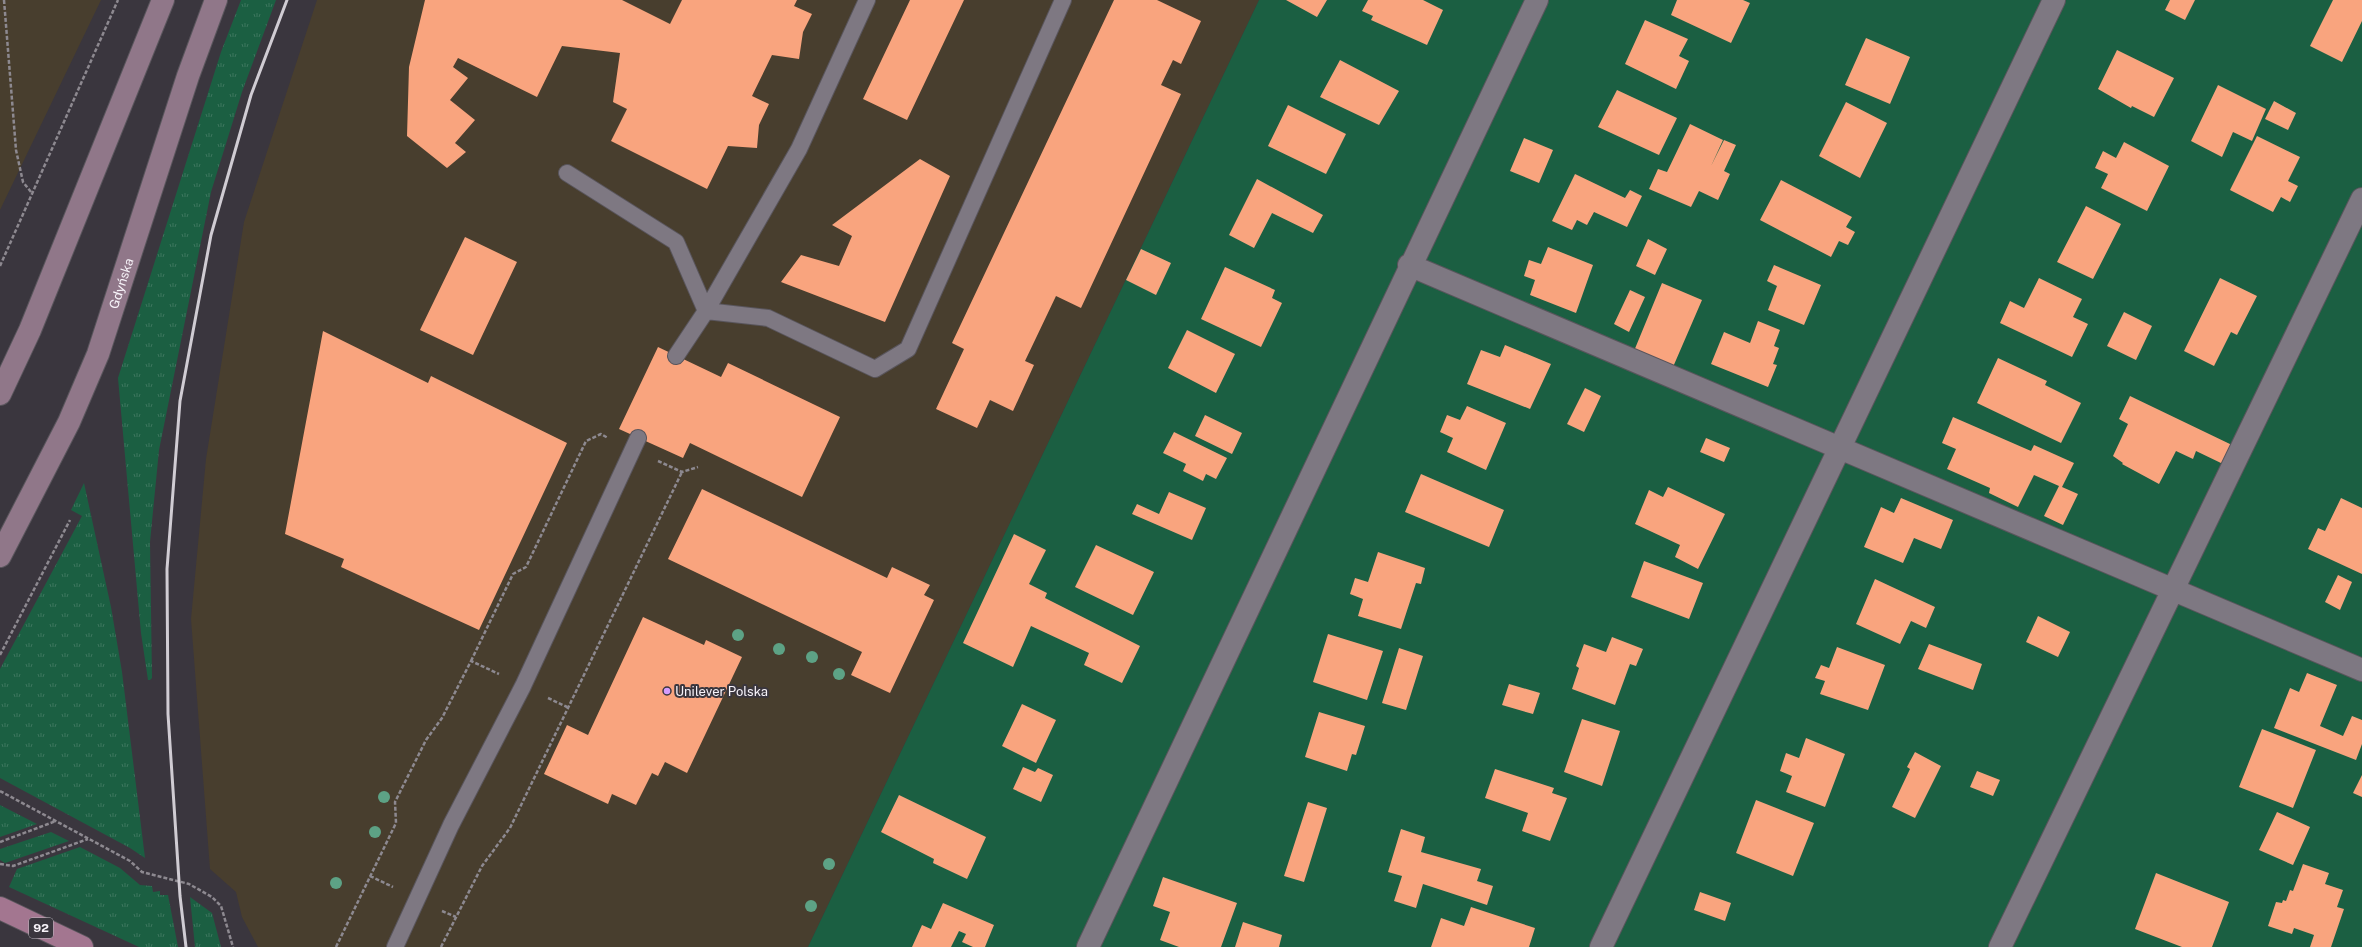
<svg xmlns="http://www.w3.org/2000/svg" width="2362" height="947" font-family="'Public Sans',sans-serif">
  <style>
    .commercial { fill: #483e2e }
    .grass { fill: url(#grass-tufts) }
    .green { fill: #1b5f42 }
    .building { fill: #f9a47e }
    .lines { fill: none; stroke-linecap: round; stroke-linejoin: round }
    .service-casing { stroke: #59555c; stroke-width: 18 }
    .minor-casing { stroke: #59555c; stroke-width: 24 }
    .secondary-casing { stroke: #59555c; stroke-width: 24 }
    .primary-casing { stroke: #59555c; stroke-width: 24 }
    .path { stroke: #8d8990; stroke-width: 2.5; stroke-dasharray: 4 2; stroke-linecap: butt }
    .service { stroke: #7e7882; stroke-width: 16 }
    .minor { stroke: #7e7882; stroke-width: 22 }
    .secondary { stroke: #907789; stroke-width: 22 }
    .primary { stroke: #a37690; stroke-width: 22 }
    .rail { stroke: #d0ccd3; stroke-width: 3 }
    .tree { fill: #5da285 }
    .poi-dot { fill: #d49cfc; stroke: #3a363e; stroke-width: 1.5 }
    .labels { text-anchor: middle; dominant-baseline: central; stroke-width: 4; stroke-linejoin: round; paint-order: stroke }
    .shield { fill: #3a363e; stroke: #bebac1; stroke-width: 1 }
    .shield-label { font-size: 12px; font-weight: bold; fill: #f7f3f9 }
    .street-label { font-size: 13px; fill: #f7f3f9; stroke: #3a363e }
    .poi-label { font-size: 13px; fill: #f7f3f9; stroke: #3a363e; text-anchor: start }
  </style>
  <defs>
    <pattern id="grass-tufts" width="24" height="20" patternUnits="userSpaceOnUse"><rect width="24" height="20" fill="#1b5f42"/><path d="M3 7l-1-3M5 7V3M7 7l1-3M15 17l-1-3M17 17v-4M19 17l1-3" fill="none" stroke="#3d765e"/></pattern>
  </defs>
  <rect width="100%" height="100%" fill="#3a363e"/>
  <path class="commercial" d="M0,0H101L0,210Z
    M317,0H1259L808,947H258L242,917L236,892L210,869L191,619L206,459L244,222Z"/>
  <path class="grass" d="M241,0H276L242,92L211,192L159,450L150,542L152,678L150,680H148L141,633L118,378L221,52Z
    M84,483L111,607L122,672L145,858L130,848L0,778V669L82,516L71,510Z
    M0,805L37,824L0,837Z
    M51,832L69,841L5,863L0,860V849Z
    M80,847L120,868L140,885L152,886L153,892L160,891V895H168L178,947H139L9,887L17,869Z
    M190,897L212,913L221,947H195Z"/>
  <path class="green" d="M1259,0H2362V947H808Z"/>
  <path class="building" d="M425,0H622L670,24L682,0H797L794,6L812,14L803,32L799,59L772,55L752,96L769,104L759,125L757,148L728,146L707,189L611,141L627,109L613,102L620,53L562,46L537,97L458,58L453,67L468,78L450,100L475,120L455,143L466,152L447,168L407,136L409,67Z
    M910,0H964L907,120L863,99Z
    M1114,0H1157L1201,21L1181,64L1173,60L1161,85L1181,94L1081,308L1056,296L1025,361L1034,365L1013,411L990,400L977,428L936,409L964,349L952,343Z
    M1286,0H1327L1317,17Z
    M1368,0H1423L1443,10L1427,45L1371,20L1373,16L1362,11Z
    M1677,0H1743L1750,3L1731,43L1671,15Z
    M2170,0H2195L2185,20L2165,10Z
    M2333,0H2362V21L2342,62L2310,46Z
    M1645,20L1688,39L1679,56L1689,61L1676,89L1625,64Z
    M1866,38L1910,57L1890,104L1845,85Z
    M2117,50L2174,78L2154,117L2132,106L2131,108L2098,89Z
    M1340,60L1399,91L1379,125L1320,97Z
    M2218,85L2266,109L2252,141L2233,132L2222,157L2191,141Z
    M1617,90L1677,118L1659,155L1598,127Z
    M2274,101L2296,113L2288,130L2265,119Z
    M1846,102L1887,123L1860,178L1819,156Z
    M1288,105L1346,134L1326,174L1268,146Z
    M1690,124L1723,140L1711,166L1724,140L1736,145L1724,171L1730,174L1718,200L1699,191L1691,207L1649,189L1658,169L1667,172Z
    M2257,136L2300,157L2288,181L2298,186L2290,202L2281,197L2273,212L2230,190Z
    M1524,138L1553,150L1539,183L1510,171Z
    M2124,142L2169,166L2147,211L2101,188L2108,174L2095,168L2103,151L2116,158Z
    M920,159L950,176L885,322L781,282L801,255L839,266L852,236L832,225Z
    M1575,174L1625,198L1630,190L1642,196L1627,227L1594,212L1587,225L1577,220L1572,230L1552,221Z
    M1257,179L1323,215L1313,233L1272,213L1254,248L1229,235Z
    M1781,180L1852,217L1846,227L1855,232L1848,245L1839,241L1831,257L1760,220Z
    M2086,206L2121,224L2093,279L2057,262Z
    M465,237L517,262L473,355L420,330Z
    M1648,239L1667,249L1655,275L1636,266Z
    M1548,247L1593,265L1576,313L1530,295L1535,280L1524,276L1529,260L1541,264Z
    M1141,249L1171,263L1156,295L1126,280Z
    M1774,265L1821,285L1804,325L1768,310L1777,286L1767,281Z
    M1225,267L1275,290L1272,298L1282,303L1261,347L1201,319Z
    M2039,278L2082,299L2073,317L2088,324L2072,357L2000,323L2010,301L2024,308Z
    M2220,278L2257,296L2237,335L2231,332L2214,366L2184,351Z
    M1662,283L1702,300L1673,367L1634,351Z
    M1630,290L1645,297L1629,332L1614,324Z
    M2124,312L2152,326L2136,360L2107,346Z
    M1758,321L1780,330L1774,346L1779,348L1773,364L1777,365L1768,387L1711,364L1724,332L1750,343Z
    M1187,330L1235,354L1216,393L1168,368Z
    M323,331L428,383L431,376L567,443L479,630L341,567L344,559L285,534Z
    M1505,345L1551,364L1530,409L1467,384L1481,350L1500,357Z
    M658,347L721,377L728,363L840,417L802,497L690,443L683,458L619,429Z
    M1998,358L2047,381L2045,385L2081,403L2061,443L1977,403Z
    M1585,388L1601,396L1584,432L1567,424Z
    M2130,396L2232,445L2223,464L2196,451L2193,459L2176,451L2159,484L2122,464L2123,463L2113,456L2128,424L2119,419Z
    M1467,406L1506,423L1486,470L1447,452L1453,438L1440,432L1447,415L1460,420Z
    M1205,415L1242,433L1232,454L1195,436Z
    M1953,417L2031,451L2034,445L2074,463L2062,487L2078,494L2063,525L2044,516L2059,486L2034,475L2018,507L1989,493L1990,488L1947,469L1956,449L1942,443Z
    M1174,432L1227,458L1216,479L1206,474L1203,481L1183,471L1186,464L1163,453Z
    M1706,438L1730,448L1724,462L1700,452Z
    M1421,474L1504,510L1489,547L1405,512Z
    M1668,487L1725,514L1698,569L1675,557L1680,545L1635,524L1649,490L1663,497Z
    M702,489L887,578L892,567L930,585L924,595L934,600L890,693L851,675L862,652L668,559Z
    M1169,492L1206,508L1192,540L1132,514L1137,504L1159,514Z
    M1901,498L1953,520L1941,549L1914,538L1903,563L1864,547L1881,507L1894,513Z
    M2341,498L2362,508V574L2308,549L2318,528L2325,531Z
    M1014,534L1046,550L1029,584L1047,593L1045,598L1140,646L1122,683L1084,665L1089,653L1031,626L1013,667L963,643Z
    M1096,545L1154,572L1133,615L1075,587Z
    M1378,552L1425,568L1421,584L1416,583L1401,629L1358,616L1363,599L1350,594L1355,578L1368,582Z
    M1644,561L1703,583L1689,619L1631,597Z
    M2338,575L2352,582L2340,610L2325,602Z
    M1875,579L1935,607L1926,628L1911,621L1900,644L1856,624Z
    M2038,616L2070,632L2058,657L2026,642Z
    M643,617L704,645L706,640L742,657L687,773L665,762L658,776L652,773L636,805L612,794L608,804L544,774L567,725L588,735Z
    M1328,634L1383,651L1367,700L1313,682Z
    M1612,637L1643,649L1636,666L1630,664L1615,705L1572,689L1579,668L1576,666L1584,644L1606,652Z
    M1929,644L1982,664L1973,690L1918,669Z
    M1837,647L1885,665L1868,710L1820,694L1825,681L1815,678L1821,665L1829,668Z
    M1399,648L1423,656L1406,710L1382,703Z
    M2307,673L2337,685L2320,726L2343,736L2352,716L2362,720V744L2356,760L2274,728L2290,688L2299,692Z
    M1509,684L1540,693L1533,714L1502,705Z
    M1022,704L1056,720L1036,763L1002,746Z
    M1319,712L1365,726L1356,755L1352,754L1347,771L1305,757Z
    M1582,719L1620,731L1602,786L1564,772Z
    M2262,729L2316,750L2293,808L2239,787Z
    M1806,738L1845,754L1825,807L1786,792L1792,776L1780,771L1786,753L1799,758Z
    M1915,752L1941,766L1915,818L1892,807L1910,769L1907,767Z
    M1023,767L1035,772L1038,768L1053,775L1041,802L1013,789Z
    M1495,769L1554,788L1552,793L1567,798L1550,841L1522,831L1528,813L1485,798Z
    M1977,771L2000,780L1993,796L1970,787Z
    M2362,775V797L2353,793Z
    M899,795L986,837L967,879L933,863L934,859L881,832Z
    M1756,800L1814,823L1793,876L1736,853Z
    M1308,802L1327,808L1304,882L1284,876Z
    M2277,812L2310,827L2293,865L2259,850Z
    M1401,829L1425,837L1421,852L1481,869L1477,881L1493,886L1487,905L1423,884L1416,908L1394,901L1402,876L1388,872Z
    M2303,864L2329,873L2325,884L2343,890L2337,907L2344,909L2331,947H2310L2314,935L2294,928L2292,934L2268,926L2276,902L2282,903L2283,900L2286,901L2290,890L2293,891Z
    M2156,873L2229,902L2212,947H2182L2135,929Z
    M1163,877L1237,903L1221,947H1179L1160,940L1170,912L1153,906Z
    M1700,892L1731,903L1725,921L1694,910Z
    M943,903L994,925L985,947H973L962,942L966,934L959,931L951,947H912L922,925L931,929Z
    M1471,907L1535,928L1529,947H1431L1441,918L1464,926Z
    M1243,922L1282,935L1279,947H1235Z"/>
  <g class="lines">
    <g class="service-casing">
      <path id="service" d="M567,173L676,242L706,311
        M706,311L768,318L875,369L908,349L1063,0
        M676,356L706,311L799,149L867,0
        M395,947L451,825L523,686L638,438"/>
    </g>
    <g class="minor-casing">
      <path id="minor" d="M1409,265L2362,670
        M1088,947L1537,0
        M1601,947L2054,0
        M2000,947L2362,199"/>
    </g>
    <g class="secondary-casing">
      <g id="secondary">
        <path d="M0,394L30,330L163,0"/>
        <path id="s1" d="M0,556L69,422L98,354L188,76L216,0"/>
      </g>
    </g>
    <g class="primary-casing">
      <path id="primary" d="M0,908L82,947"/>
    </g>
    <path class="path" d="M4,0L16,150L23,182L31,192
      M0,266L118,0
      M658,461L682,472L698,467
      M0,655L70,520
      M471,661L513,574L526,567L586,441L601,434L608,438
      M548,698L567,707
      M0,791L130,861L142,872L189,884L212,897L221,906L233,947
      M0,842L56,821
      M0,864L13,866L88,839
      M370,876L393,887
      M442,911L456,917
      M336,947L396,823L395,802L426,740L442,718L471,661L499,674
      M441,947L482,866L510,828L682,472"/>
    <use href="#service" class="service"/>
    <use href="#minor" class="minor"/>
    <use href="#secondary" class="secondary"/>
    <use href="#primary" class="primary"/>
    <path class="rail" d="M186,947L180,896L168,714L167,569L180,401L211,235L251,95L287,0"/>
  </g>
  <g class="tree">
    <circle cx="738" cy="635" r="6"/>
    <circle cx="779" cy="649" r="6"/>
    <circle cx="812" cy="657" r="6"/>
    <circle cx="839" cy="674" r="6"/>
    <circle cx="384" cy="797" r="6"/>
    <circle cx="375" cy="832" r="6"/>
    <circle cx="829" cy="864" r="6"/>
    <circle cx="336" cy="883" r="6"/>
    <circle cx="811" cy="906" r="6"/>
  </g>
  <circle class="poi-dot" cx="667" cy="691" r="4"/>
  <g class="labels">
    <rect class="shield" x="29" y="918" width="24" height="20" rx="3"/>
    <g class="shield-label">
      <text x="41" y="928">92</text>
    </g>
    <g class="street-label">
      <text stroke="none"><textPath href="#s1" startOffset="299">Gdyńska</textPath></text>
    </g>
    <g class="poi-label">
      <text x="675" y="691">Unilever Polska</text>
    </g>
  </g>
</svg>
